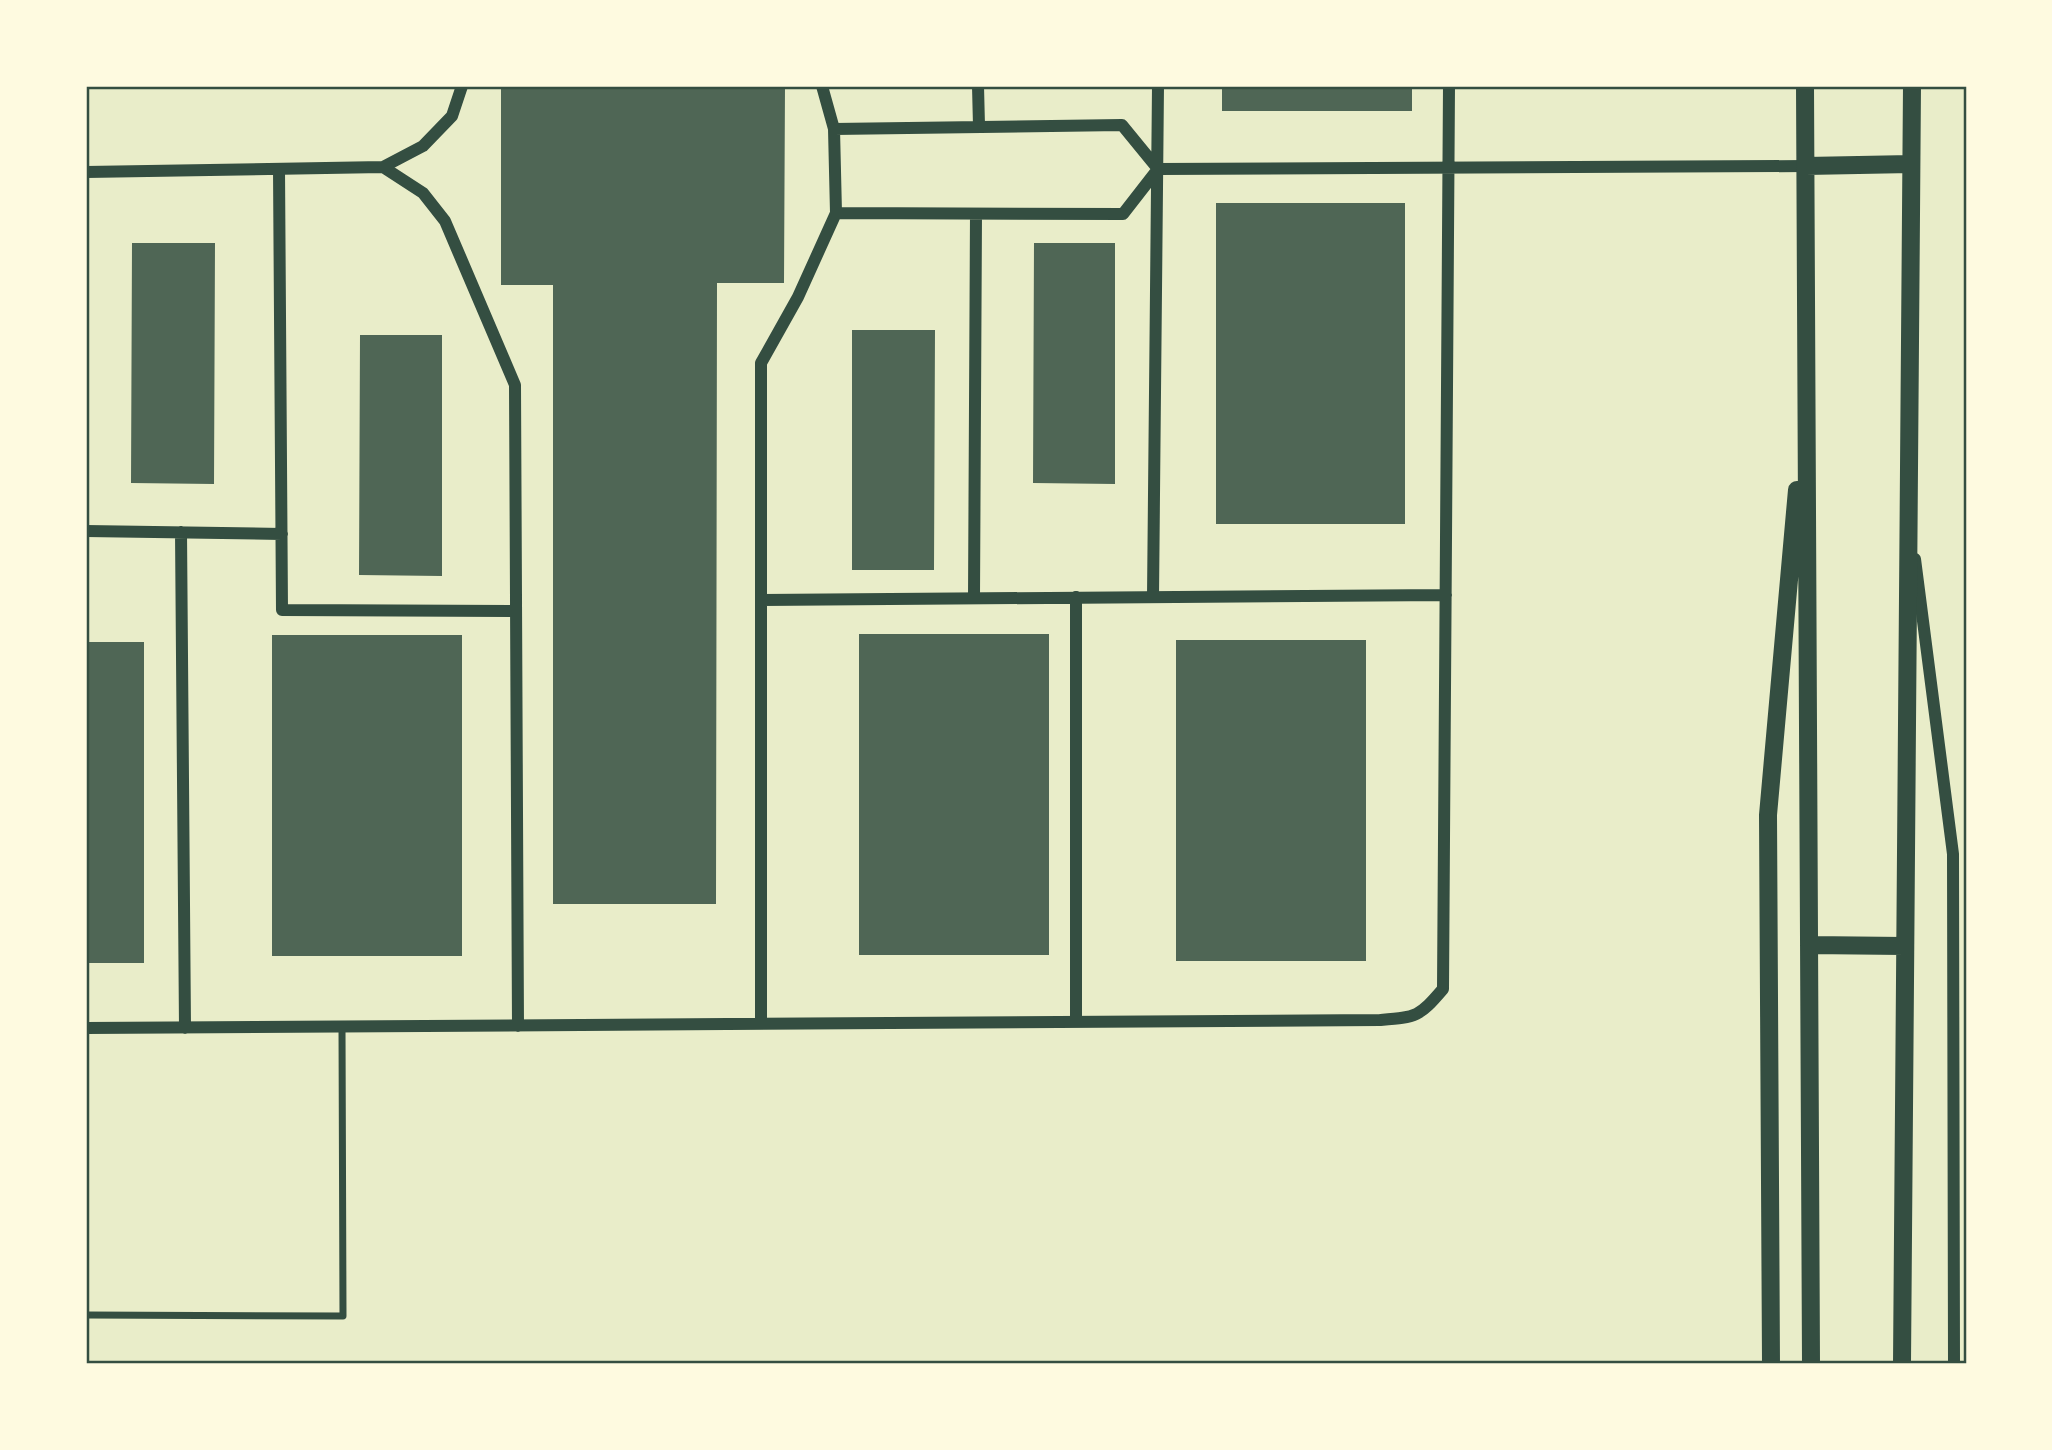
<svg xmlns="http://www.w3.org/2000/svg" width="2052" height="1450" font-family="'Nunito Sans',sans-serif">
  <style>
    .building { fill: #4f6655 }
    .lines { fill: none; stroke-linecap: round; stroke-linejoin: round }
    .minor { stroke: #344e41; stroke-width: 7 }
    .tertiary { stroke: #344e41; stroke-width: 12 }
    .primary { stroke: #344e41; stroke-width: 18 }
    .neatline { fill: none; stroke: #344e41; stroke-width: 2.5 }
  </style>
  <rect width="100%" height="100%" fill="#e9edc9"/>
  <path class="building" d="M501,86H785L784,283H717L716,904H553V285H501Z
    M1222,86H1412V111H1222Z
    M1216,203H1405V524H1216Z
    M132,243H215L214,484L131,483Z
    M1034,243H1115V484L1033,483Z
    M852,330H935L934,570H852Z
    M360,335H442V576L359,575Z
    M859,634H1049V955H859Z
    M272,635H462V956H272Z
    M1176,640H1366V961H1176Z
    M86,642H144V963H86Z"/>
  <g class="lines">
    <path class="minor" d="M86,1315L343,1316L342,1027"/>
    <path class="tertiary" d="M978,86L979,126
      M834,129L1122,125L1158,169L1123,214L836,213
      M383,167L423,193L445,221L515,385L518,1026
      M279,169L282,610L516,611
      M1158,169L1806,166
      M86,172L383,167L423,146L452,116L462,86
      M86,531L282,534
      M181,532L185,1028
      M1915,559L1953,854L1954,1364
      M1076,597V1022
      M1153,597L1158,86
      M974,598L976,214
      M761,600L1446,595
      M761,1024V363L798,297L836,213L834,129L822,86
      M86,1028L1380,1020C1417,1017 1419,1017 1443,989L1449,86"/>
    <path class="primary" d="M1805,86L1811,1364
      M1806,166L1911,164
      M1809,945L1904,946
      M1771,1364L1768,815L1797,490
      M1902,1364L1912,86"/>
  </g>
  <rect width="2052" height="1450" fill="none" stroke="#fefae0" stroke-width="175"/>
  <rect x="88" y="88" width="1877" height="1274" class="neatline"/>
</svg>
